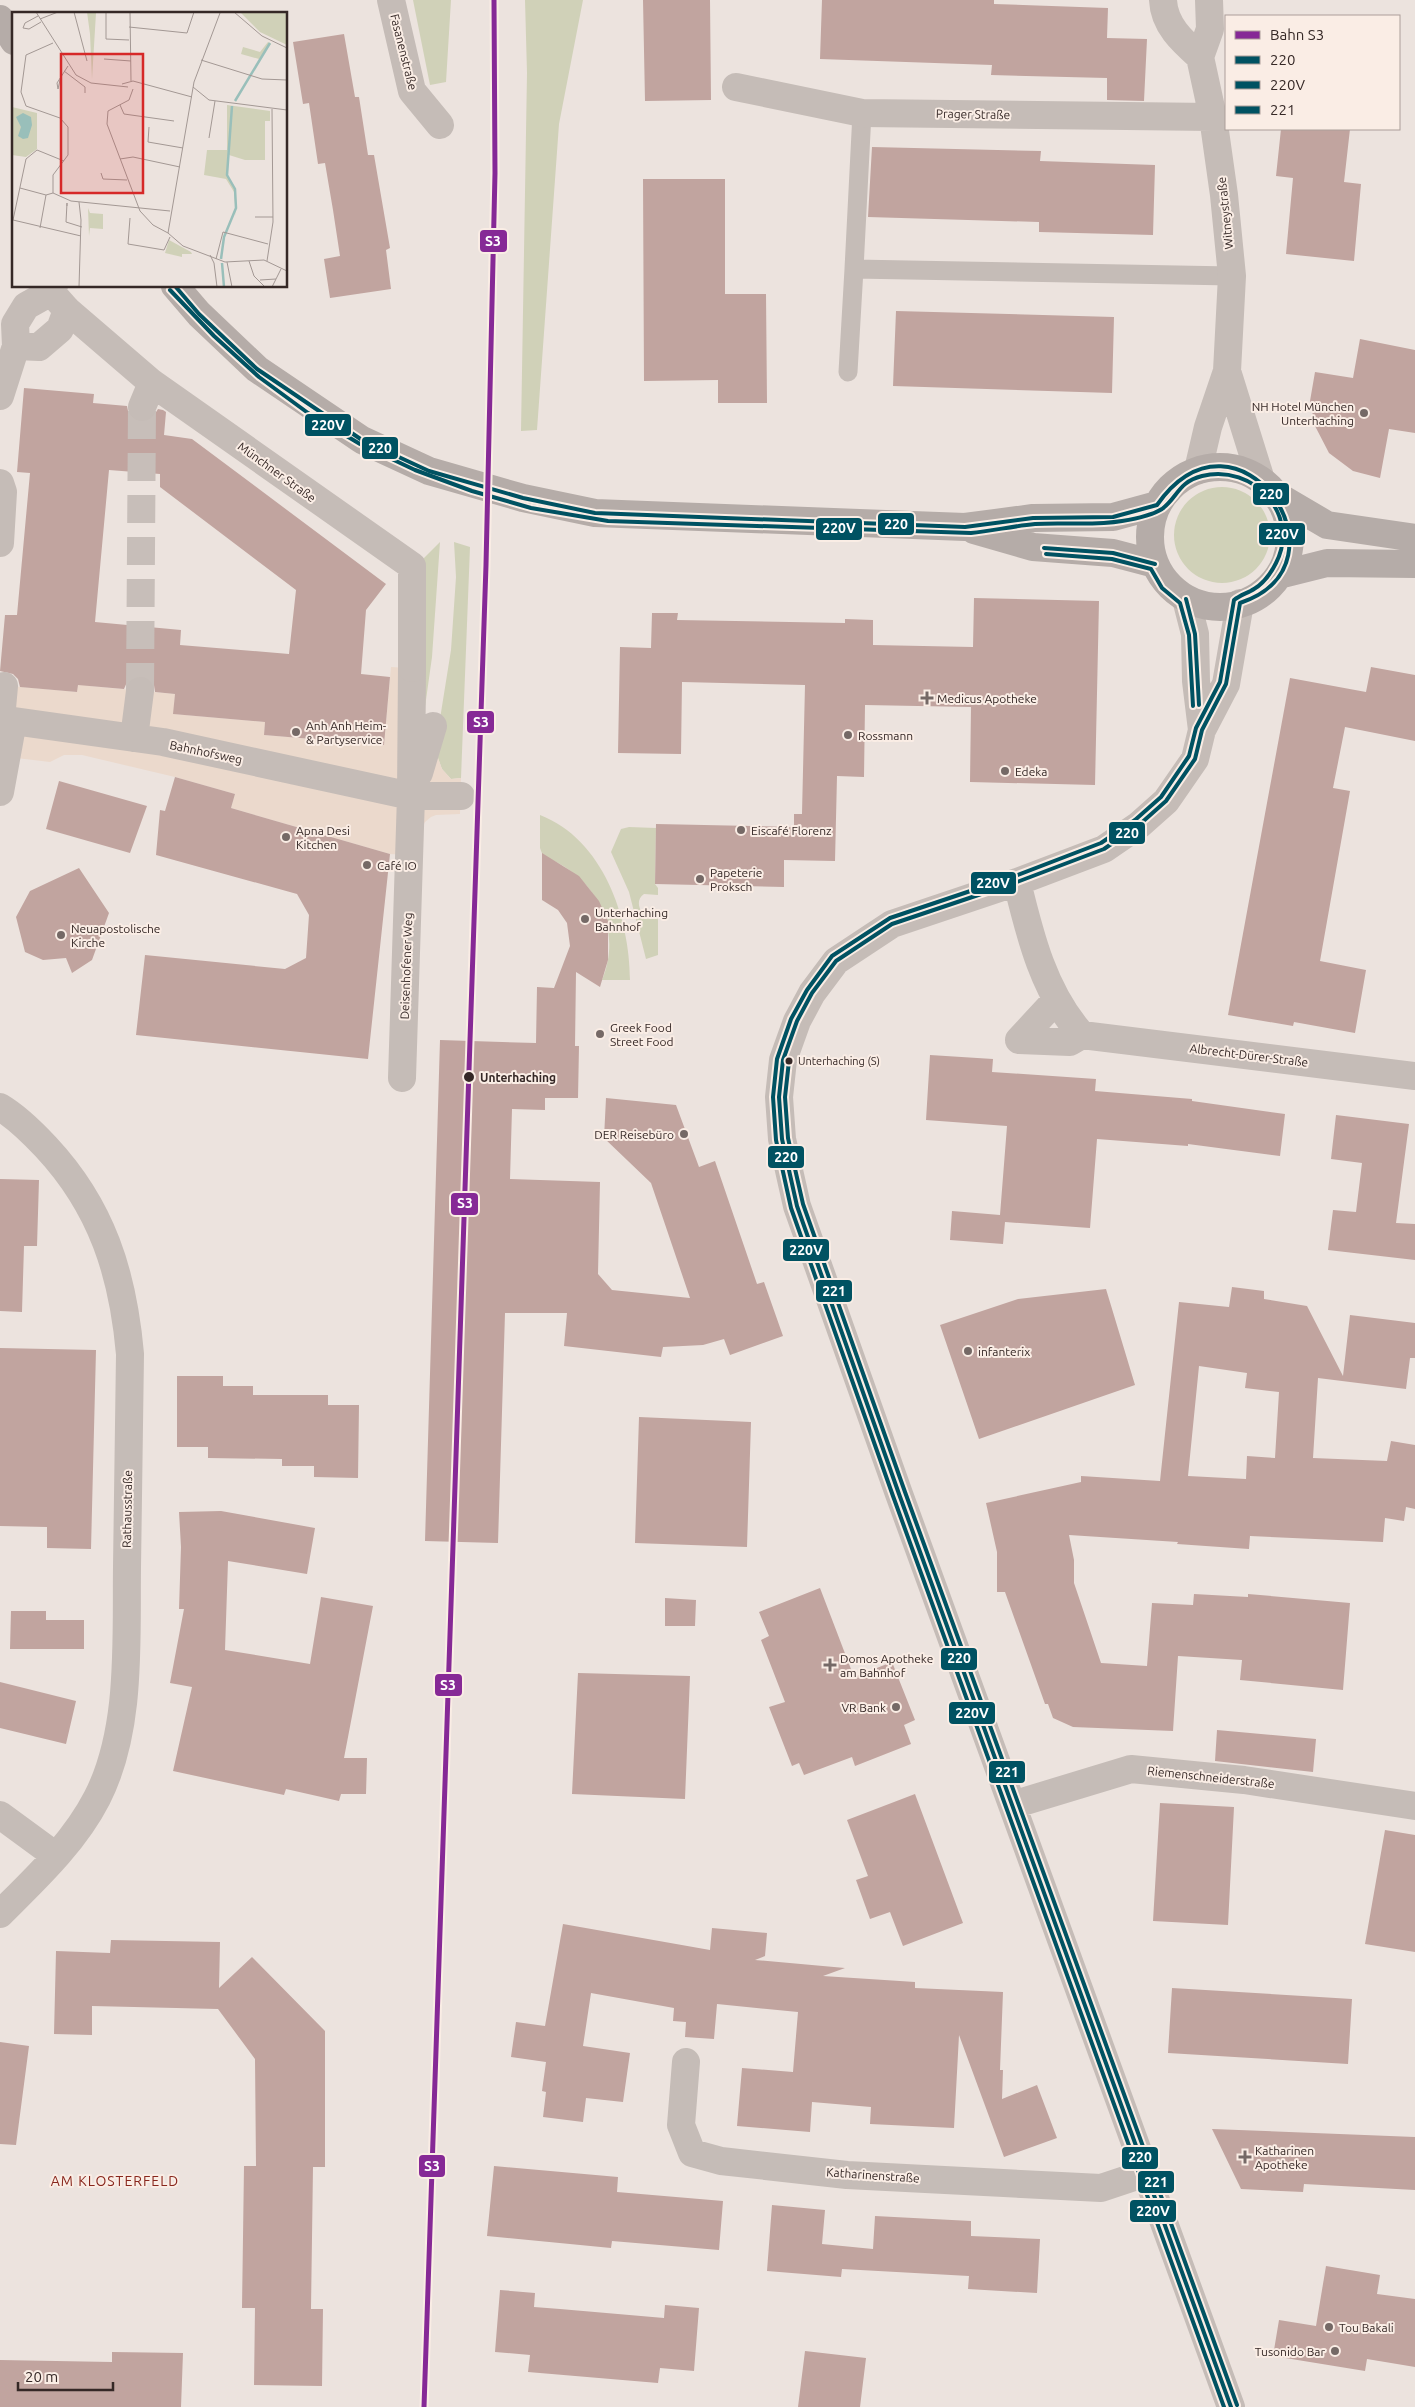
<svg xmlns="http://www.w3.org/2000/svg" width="1415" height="2407" font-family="Ubuntu,sans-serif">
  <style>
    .green { fill: #d0d1b8 }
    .plaza { fill: #ebd9cc }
    .building { fill: #c1a49f; fill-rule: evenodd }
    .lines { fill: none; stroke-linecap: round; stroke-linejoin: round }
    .minor-tunnel { stroke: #c7beb9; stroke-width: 28; stroke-dasharray: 28 14; stroke-linecap: butt }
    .service { stroke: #c5bcb7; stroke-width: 19 }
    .pedestrian { stroke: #c5bcb7; stroke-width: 28 }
    .minor { stroke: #c5bcb7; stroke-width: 28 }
    .secondary { stroke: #b5aca8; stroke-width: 28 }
    .bus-1-casing { stroke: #faede5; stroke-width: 8 }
    .bus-2-casing { stroke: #faede5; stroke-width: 8 }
    .bus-3-casing { stroke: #faede5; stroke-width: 8 }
    .bus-1 { stroke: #005262; stroke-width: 4 }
    .bus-2 { stroke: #005262; stroke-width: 4 }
    .bus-3 { stroke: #005262; stroke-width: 4 }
    .rail-1-casing { stroke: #faede5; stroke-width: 9 }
    .rail-1 { stroke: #862996; stroke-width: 5 }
    .poi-dot { fill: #756966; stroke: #faede5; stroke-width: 2 }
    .bus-dot { fill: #352826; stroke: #faede5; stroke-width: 2 }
    .labels { text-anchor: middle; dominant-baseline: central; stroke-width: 4; stroke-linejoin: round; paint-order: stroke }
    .bus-label { font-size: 11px; fill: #352826; stroke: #faede5; text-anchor: start }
    .street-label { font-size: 12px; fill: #352826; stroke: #faede5 }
    .poi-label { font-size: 12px; fill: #352826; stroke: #faede5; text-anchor: start }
    .stop-label { font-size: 12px; font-weight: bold; fill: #352826; stroke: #faede5; text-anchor: start }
    .neighbourhood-label { font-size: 14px; letter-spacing: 1px; fill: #88261c; stroke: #faede5 }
    .inset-river { fill: none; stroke: #99bfba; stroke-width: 2.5 }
    .inset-road { fill: none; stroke: #a39894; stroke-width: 1 }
    .view { fill: #d62828; fill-opacity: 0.15; stroke: #d62828; stroke-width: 2.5 }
    .inset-edge { fill: none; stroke: #352826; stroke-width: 2.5 }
    .line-badge { stroke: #faede5; stroke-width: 2 }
    .badge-label { font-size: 14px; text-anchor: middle; font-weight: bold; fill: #fff }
  </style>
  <rect width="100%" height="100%" fill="#ece3de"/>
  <path class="green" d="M413,0H451L446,82L430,85Z
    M525,0H583L559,124L537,430L521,431L527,73Z
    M1174 535a48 48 0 1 1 96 0a48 48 0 1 1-96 0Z
    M440,542L432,657L424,714L426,576L422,560Z
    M454,542L470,547L461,778L451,779L442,769L435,750L451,650L456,577Z
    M540,815C603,839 630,918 630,980H602C624,927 594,875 543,856L540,848Z
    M629,827L656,828L655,884L658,888V895L644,894C637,899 638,906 642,913H658V955L646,959L629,892L611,852L621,829Z"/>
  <path class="plaza" d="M391,667L424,669L422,714L442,769L451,779L461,778L460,814L436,815L431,817L425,822L408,855L390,854L231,808L235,794L175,777L82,755H64L50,762L8,757L0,685L77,692L78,678L90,686L175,694L174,714L265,722L264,735L384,745Z"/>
  <path class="building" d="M643,0H710L711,100L645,101Z
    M822,0H994V4L1108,8L1107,38L1147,39L1144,101L1107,100V78L991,75L992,65L820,59Z
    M344,34L355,97H359L368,155H374L390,248L386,250L391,289L330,298L324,259L340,256L333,210L325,163L318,164L309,103L303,104L293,42Z
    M1281,129H1350L1344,182L1361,184L1354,261L1286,254L1293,178L1276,176Z
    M872,147L1041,151L1040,161L1155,165L1153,235L1039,232V222L868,217Z
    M643,179H725V294H766L767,403H718V380L644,381Z
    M896,311L1114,317L1112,393L893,386Z
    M1360,339L1415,350V433L1389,429L1380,478L1353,471L1329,453L1315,426L1310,401L1315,372L1353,378Z
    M24,388L94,394L93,403L127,406L129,416L136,422H144L151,420L158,409L163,410L166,412L164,435L192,439L386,584L366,610L361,674L390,677L384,745L264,735L265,722L173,714L175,694L155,692L154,685L150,679L142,676L134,677L127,682L124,689L78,685L77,692L20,687L18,679L13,674L0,671L5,615H17L30,473L17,472ZM109,470L160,474V487L296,590L289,654L180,645L181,630L95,622Z
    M974,598L1099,601L1095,785L970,782L971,707L865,705L864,777L837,776L835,861L784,860V887L655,884L656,824L794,827V814H802L805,685L682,682L681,754L618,753L620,647L651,648L652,613H678L677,620L845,623V619L873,620V645L973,647Z
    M1371,667L1415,675V741L1345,727L1333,788L1350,791L1320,961L1366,970L1355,1033L1294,1022L1293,1026L1228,1015L1290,678L1366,692Z
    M175,777L235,794L231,808L390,854L368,1059L136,1035L145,955L285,969L306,958L309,915L297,894L156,855L160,810L165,811Z
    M59,781L147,806L130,853L46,829Z
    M542,853L579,876L599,901L608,921V960L600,987L576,972L575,1046H579L578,1098H545V1110L512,1109L510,1179L600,1182L598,1274L612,1290L690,1298L651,1183L604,1138L606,1098L676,1105L699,1167L715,1161L757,1284L764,1282L783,1336L730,1355L724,1339L703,1345L663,1347L661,1357L564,1346L567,1313H505L498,1543L425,1541L440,1040L536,1043L537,987L554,988L570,946L567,923L558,910L542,900Z
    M79,868L109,913L92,960L72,973L66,958L43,960L25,952L16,917L30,891Z
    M930,1055L993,1059L992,1072L1096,1079L1095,1091L1192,1099V1101L1285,1114L1280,1156L1188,1144V1146L1097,1139L1090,1228L1005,1222L1003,1244L950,1240L952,1211L1000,1215L1007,1126L926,1120Z
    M1336,1115L1409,1124L1396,1223L1415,1224V1260L1328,1250L1333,1210L1356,1212L1362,1163L1331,1159Z
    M0,1179L39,1180L37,1246H24L22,1312L0,1311Z
    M1232,1287L1264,1291V1299L1307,1306L1343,1376L1350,1315L1415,1323V1358H1410L1406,1389L1318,1378L1313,1458L1387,1461L1391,1441L1415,1445V1509L1406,1507L1404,1521L1385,1518L1383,1542L1250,1536L1249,1549L1177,1544L1178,1542L1069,1535L1074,1560V1583L1101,1663L1147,1666L1152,1603L1193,1605L1194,1594L1248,1597V1594L1350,1603L1343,1690L1240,1680L1242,1660L1178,1656L1173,1731L1073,1727L1053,1718L1048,1704H1045L1005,1592H997V1552L986,1503L1081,1482V1476L1160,1481L1179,1302L1229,1307ZM1199,1366L1247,1373L1245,1388L1279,1392L1275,1458L1247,1456L1246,1479L1188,1476Z
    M1106,1289L1135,1385L979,1439L940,1325L1018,1299Z
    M0,1348L96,1350L91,1549L47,1548V1527L0,1526Z
    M177,1376H223V1386H253V1395H328V1405H359L358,1478L314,1477V1466H282V1459L208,1458V1447H177Z
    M639,1417L751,1422L747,1547L635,1543Z
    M221,1511L315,1528L307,1574L228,1561L225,1650L310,1664L321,1597L373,1606L344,1758H367L366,1794H341L339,1801L286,1789L284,1795L173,1771L192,1687L170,1683L184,1609H179L181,1547L179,1512Z
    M820,1588L854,1677L892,1662L915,1720L904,1725L911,1744L855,1766L852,1757L804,1775L799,1763L792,1766L769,1707L785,1702L761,1640L769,1636L759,1612Z
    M665,1598L696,1600L695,1626H665Z
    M11,1611H46V1620H84V1649H10Z
    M578,1673L690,1676L685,1799L572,1794Z
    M0,1682L76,1701L66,1744L0,1728Z
    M1217,1730L1316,1739L1313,1772L1215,1761Z
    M915,1794L963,1923L903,1946L890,1912L870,1919L856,1880L868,1876L847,1820Z
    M1160,1803L1234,1807L1228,1925L1153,1921Z
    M1385,1830L1415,1835V1952L1365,1944Z
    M563,1924L710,1950L712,1928L767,1933L765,1956L755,1960L845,1968L823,1976L915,1982V1988L1003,1992L1000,2070H1003L1002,2099L1037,2085L1057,2138L1004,2157L959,2035L954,2128L870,2124L871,2107L812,2102L810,2132L737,2126L742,2068L793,2072L798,2012L717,2004L714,2039L685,2037L686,2022L673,2021L674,2008L591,1993L583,2046L630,2053L623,2102L586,2098L583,2122L543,2117L546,2092L542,2091L546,2062L511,2057L516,2022L545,2026Z
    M111,1940L220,1942L219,1988L252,1957L325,2031V2167H313L311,2309H323L322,2386L254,2385L255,2308H242L244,2166H256L255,2059L218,2009L92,2006V2035L54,2034L56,1951L110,1953Z
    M1172,1988L1352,1999L1348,2064L1168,2053Z
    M0,2042L29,2046L16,2145L0,2144Z
    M1212,2129L1415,2137V2190L1304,2184L1303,2192L1241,2189Z
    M494,2166L618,2177L617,2192L723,2201L719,2250L612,2241L611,2248L487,2236Z
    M772,2205L825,2210L822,2244L873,2249L875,2216L971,2221V2236L1040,2239L1037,2293L968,2289L969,2276L842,2269L841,2277L767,2271Z
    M1326,2266L1380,2275L1377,2294L1415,2299V2367L1367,2359L1365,2371L1273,2356L1279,2320L1316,2326Z
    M500,2290L535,2293L534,2307L560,2309L664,2318L665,2305L699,2308L694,2371L660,2368L658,2383L528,2372L530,2355L495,2352Z
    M805,2351L866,2358L860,2407H798Z
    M112,2352L183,2353L181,2407H0V2360L112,2362Z"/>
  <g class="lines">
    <path class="minor-tunnel" d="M140,691L142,407"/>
    <path class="service" d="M862,113L854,269L1232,276
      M848,372L854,269"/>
    <path class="pedestrian" d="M0,719L163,742L411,796H461
      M1,719L4,686
      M134,738L140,691
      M419,773L433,726
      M0,792L13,721
      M402,1078L411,796L412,668"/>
    <path class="minor" d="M391,0L412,91L440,125
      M1163,0C1164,25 1182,41 1200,57
      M736,87L862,113L1213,117
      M51,292L67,310L152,383L412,566V668
      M16,346L39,347L60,329L67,310
      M1227,371L1261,480
      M0,396L16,346L15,324L26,306L51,292L54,286
      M142,407L152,383
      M1198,470L1208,427L1227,371L1232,276L1224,195L1213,117L1200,57L1210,29L1209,0
      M0,483L3,492L0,543
      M1186,599L1195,634L1196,681L1202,730
      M1017,882C1030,936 1044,993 1082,1035L1415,1076
      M1019,1040L1070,1042L1082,1035
      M1019,1040L1056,1000
      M0,1107C17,1117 32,1132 46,1147C102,1207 123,1274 130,1354C129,1425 128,1496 127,1567C126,1641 132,1730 97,1798C74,1843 35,1879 0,1914
      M1012,1805L1131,1769L1244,1780L1415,1806
      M0,1815L56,1856
      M686,2062L681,2125L692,2153L721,2161L847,2175L1101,2188L1146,2173
      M1231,2407L899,1494L797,1206L782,1139L779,1097L783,1060L797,1021L812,993L836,961L892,924L1017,882L1104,849L1139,825L1166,801L1195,759L1202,730L1226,684L1240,603"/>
    <path class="secondary" d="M0,19L14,41
      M175,286L199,314L257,369L362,440L429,471L523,498L595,513L965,527L1033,518L1113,517L1157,505
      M1150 537a70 70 0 1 1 140 0a70 70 0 1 1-140 0Z
      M1276,495L1327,525L1415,538
      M974,530L1033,547L1113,553L1155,564
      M1279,575L1327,563L1415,564"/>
    <g class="bus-1-casing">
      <path id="bus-1" d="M175,286L199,314L257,369L362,440L429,471L523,498L595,513L965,527L1033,518L1113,517L1157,505
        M1157,505C1238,390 1358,564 1240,603
        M1044,548L1113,553L1155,564
        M1186,599L1195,634L1199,705
        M1231,2407L899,1494L797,1206L782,1139L779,1097L783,1060L797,1021L812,993L836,961L892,924L1017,882L1104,849L1139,825L1166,801L1195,759L1202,730L1226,684L1240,603"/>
    </g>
    <g class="bus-2-casing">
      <path id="bus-2" d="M170,290L214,336L259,377L308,413L360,444L415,470L472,491L531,508L608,521L971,533C992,531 1013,526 1035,524C1064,522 1093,526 1122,521C1134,519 1151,516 1162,509C1178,497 1178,482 1202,476C1253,463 1301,515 1276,563C1271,573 1264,583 1254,589C1248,593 1240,595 1234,600L1220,682L1196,728L1189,756L1161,797L1135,820L1101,843L1015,876L890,918L832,956L807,990L791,1019L777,1059L773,1097L776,1140L791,1208L893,1496L1224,2407
        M1046,554L1112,559L1151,569L1162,588L1180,603L1189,635L1193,706"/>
    </g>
    <g class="bus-3-casing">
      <path id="bus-3" d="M789,1061L785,1097L788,1138L803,1204L905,1492L1237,2405"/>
    </g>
    <use href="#bus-1" class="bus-1"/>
    <use href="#bus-2" class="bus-2"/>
    <use href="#bus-3" class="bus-3"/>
    <g class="rail-1-casing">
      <path id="rail-1" d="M424,2407L486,565L495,173L494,0"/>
    </g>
    <use href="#rail-1" class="rail-1"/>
  </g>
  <g class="poi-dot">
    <circle cx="1364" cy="413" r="5"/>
    <path d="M924.5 690.5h5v5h5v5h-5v5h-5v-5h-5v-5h5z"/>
    <circle cx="296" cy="732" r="5"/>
    <circle cx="848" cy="735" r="5"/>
    <circle cx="1005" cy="771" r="5"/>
    <circle cx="741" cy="830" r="5"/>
    <circle cx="286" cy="837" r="5"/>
    <circle cx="367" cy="865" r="5"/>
    <circle cx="700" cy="879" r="5"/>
    <circle cx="585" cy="919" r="5"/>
    <circle cx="61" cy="935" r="5"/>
    <circle cx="600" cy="1034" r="5"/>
    <circle cx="684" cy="1134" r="5"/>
    <circle cx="968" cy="1351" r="5"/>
    <path d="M827.5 1657.5h5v5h5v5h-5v5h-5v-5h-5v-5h5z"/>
    <circle cx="896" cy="1707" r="5"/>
    <path d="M1242.5 2149.5h5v5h5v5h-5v5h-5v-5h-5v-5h5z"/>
    <circle cx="1329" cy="2327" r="5"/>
    <circle cx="1335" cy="2351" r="5"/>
  </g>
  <g class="bus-dot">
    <circle cx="789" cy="1061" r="4.5"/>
    <circle cx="469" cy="1077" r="6"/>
  </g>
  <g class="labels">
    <g class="bus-label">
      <text x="798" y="1061">Unterhaching (S)</text>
    </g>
    <g class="street-label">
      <text transform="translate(404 52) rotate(76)">Fasanenstraße</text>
      <text transform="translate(973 114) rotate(1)">Prager Straße</text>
      <text transform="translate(1225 213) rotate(-96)">Witneystraße</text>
      <text transform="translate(277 472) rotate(36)">Münchner Straße</text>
      <text transform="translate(206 752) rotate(12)">Bahnhofsweg</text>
      <text transform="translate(406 966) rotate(-88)">Deisenhofener Weg</text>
      <text transform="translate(1249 1055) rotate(7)">Albrecht-Dürer-Straße</text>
      <text transform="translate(127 1509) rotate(-89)">Rathausstraße</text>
      <text transform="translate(1211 1777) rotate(6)">Riemenschneiderstraße</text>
      <text transform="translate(873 2175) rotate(4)">Katharinenstraße</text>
    </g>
    <g class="poi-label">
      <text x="1354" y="406" text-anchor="end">NH Hotel München<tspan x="1354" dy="14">Unterhaching</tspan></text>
      <text x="937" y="698">Medicus Apotheke</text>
      <text x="306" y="725">Anh Anh Heim-<tspan x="306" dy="14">&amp; Partyservice</tspan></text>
      <text x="858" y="735">Rossmann</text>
      <text x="1015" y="771">Edeka</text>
      <text x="296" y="830">Apna Desi<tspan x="296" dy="14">Kitchen</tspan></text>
      <text x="751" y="830">Eiscafé Florenz</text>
      <text x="377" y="865">Café IO</text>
      <text x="710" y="872">Papeterie<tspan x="710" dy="14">Proksch</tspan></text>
      <text x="595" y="912">Unterhaching<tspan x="595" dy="14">Bahnhof</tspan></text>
      <text x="71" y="928">Neuapostolische<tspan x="71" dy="14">Kirche</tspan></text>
      <text x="610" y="1027">Greek Food<tspan x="610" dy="14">Street Food</tspan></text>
      <text x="674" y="1134" text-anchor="end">DER Reisebüro</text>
      <text x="978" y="1351">infanterix</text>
      <text x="840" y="1658">Domos Apotheke<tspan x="840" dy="14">am Bahnhof</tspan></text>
      <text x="886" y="1707" text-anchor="end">VR Bank</text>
      <text x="1255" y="2150">Katharinen<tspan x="1255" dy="14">Apotheke</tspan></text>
      <text x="1339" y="2327">Tou Bakali</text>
      <text x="1325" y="2351" text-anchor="end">Tusonido Bar</text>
    </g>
    <g class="stop-label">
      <text x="480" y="1077">Unterhaching</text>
    </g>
    <g class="neighbourhood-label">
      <text x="115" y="2181">AM KLOSTERFELD</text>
    </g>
  </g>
  <g transform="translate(12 12)">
    <rect width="275" height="275" fill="#ece3de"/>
    <path d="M75,0L84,1L80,67L78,22ZM228,0H275V33L248,20ZM256,30L259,32L247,47L229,42L231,35L248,40ZM215,93L258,99V109H253V148H233L217,143L215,163L224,177V204L222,180L214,167L192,163L195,138H215ZM0,95L25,101V137L14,145L0,143ZM76,196L78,201L91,202V217L78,216L77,224ZM157,228L179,240L180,242H170V245L153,241Z" fill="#d0d1b8"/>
    <path d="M11,101L19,105L20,113L16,126L11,127L6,124L9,115L4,105Z" fill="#99bfba"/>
    <path class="inset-river" d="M223,89L258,31M209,247L212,225L224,196L223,177L215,163L220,94M210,251L212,275"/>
    <path class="inset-road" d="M24,0L64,63L79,71L116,75M62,0L75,49M94,0V27L117,28M118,0L119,69M222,0L250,24L275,36M208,1L182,70L156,221L171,234L213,250L252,248L275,259M26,4L13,11L11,16L17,17L29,10M28,7L46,0M117,15L175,21L182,0M92,47L119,49M189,48L250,67L275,68M52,59L73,75V81M48,68L46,77L45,71L56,54M110,72L121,69L180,85M181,75L197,88L275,98M121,77L117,88L96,99L95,112L128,199L141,213L156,221M108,93L112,102L162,109M137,115L136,130L171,136M197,126L203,89M108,147L121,145L168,155M89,161L91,167L115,168M8,176L34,183L41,181M41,181V163L56,143V115L48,106L14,94L9,80L14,43L41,31M41,181L59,189L158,199M67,190L69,208L67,275M55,194V191L54,210L70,215M243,205H261M118,206L116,232L152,238L158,225M1,208L14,147L25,138L52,149M1,208L69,224M28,216L34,183M198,243L202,251L205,275M204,247L211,220L256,232M237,249L242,264L253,275M255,249L261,210L260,97M215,250L220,275M248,268L264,267M260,275L269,257"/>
    <path class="view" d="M49,42H131V181H49Z"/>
    <rect width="275" height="275" class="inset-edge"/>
  </g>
  <g class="line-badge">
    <rect x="479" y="229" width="29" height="24" rx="5" fill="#862996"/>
    <rect x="304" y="413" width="48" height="24" rx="5" fill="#005262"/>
    <rect x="361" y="436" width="38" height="24" rx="5" fill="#005262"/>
    <rect x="1252" y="482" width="38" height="24" rx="5" fill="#005262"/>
    <rect x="877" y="512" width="38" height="24" rx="5" fill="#005262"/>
    <rect x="815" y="517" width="48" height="24" rx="5" fill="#005262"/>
    <rect x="1258" y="522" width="48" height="24" rx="5" fill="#005262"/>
    <rect x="466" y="710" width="29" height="24" rx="5" fill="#862996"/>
    <rect x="1108" y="821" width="38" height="24" rx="5" fill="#005262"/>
    <rect x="970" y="871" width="47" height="24" rx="5" fill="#005262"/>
    <rect x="767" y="1145" width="38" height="24" rx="5" fill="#005262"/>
    <rect x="450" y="1192" width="29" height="24" rx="5" fill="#862996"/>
    <rect x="782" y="1238" width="48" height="24" rx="5" fill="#005262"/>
    <rect x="815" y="1279" width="38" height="24" rx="5" fill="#005262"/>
    <rect x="940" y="1647" width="38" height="24" rx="5" fill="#005262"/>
    <rect x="434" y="1673" width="29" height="24" rx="5" fill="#862996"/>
    <rect x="948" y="1701" width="48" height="24" rx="5" fill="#005262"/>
    <rect x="988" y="1760" width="38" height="24" rx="5" fill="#005262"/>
    <rect x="1121" y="2146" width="38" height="24" rx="5" fill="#005262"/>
    <rect x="418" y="2154" width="28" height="24" rx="5" fill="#862996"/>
    <rect x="1137" y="2170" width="38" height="24" rx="5" fill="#005262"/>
    <rect x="1129" y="2199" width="48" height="24" rx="5" fill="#005262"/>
  </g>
  <g class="badge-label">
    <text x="493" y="246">S3</text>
    <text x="328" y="430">220V</text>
    <text x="380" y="453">220</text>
    <text x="1271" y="499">220</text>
    <text x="896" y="529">220</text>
    <text x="839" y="533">220V</text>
    <text x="1282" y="539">220V</text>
    <text x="481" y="727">S3</text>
    <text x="1127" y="838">220</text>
    <text x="993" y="888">220V</text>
    <text x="786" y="1162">220</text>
    <text x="465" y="1208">S3</text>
    <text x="806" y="1255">220V</text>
    <text x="834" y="1296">221</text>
    <text x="959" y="1663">220</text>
    <text x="448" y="1690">S3</text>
    <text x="972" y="1718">220V</text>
    <text x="1007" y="1777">221</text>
    <text x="1140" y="2162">220</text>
    <text x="432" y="2171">S3</text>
    <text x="1156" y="2187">221</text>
    <text x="1153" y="2216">220V</text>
  </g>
  <rect x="1225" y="15" width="175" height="115" fill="#faede5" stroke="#ab9e99"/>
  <rect x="1235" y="31" width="25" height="8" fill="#862996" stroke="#ab9e99"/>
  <text x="1270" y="40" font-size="15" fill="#352826">Bahn S3</text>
  <rect x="1235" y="56" width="25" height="8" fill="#005262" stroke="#ab9e99"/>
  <text x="1270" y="65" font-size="15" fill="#352826">220</text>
  <rect x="1235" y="81" width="25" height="8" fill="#005262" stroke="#ab9e99"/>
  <text x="1270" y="90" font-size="15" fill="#352826">220V</text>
  <rect x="1235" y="106" width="25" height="8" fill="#005262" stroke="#ab9e99"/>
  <text x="1270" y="115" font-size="15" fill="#352826">221</text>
  <path d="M18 2382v8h95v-8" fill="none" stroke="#352826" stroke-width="2.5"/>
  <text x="25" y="2382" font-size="15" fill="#352826" stroke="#faede5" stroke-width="4" paint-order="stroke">20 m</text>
</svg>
